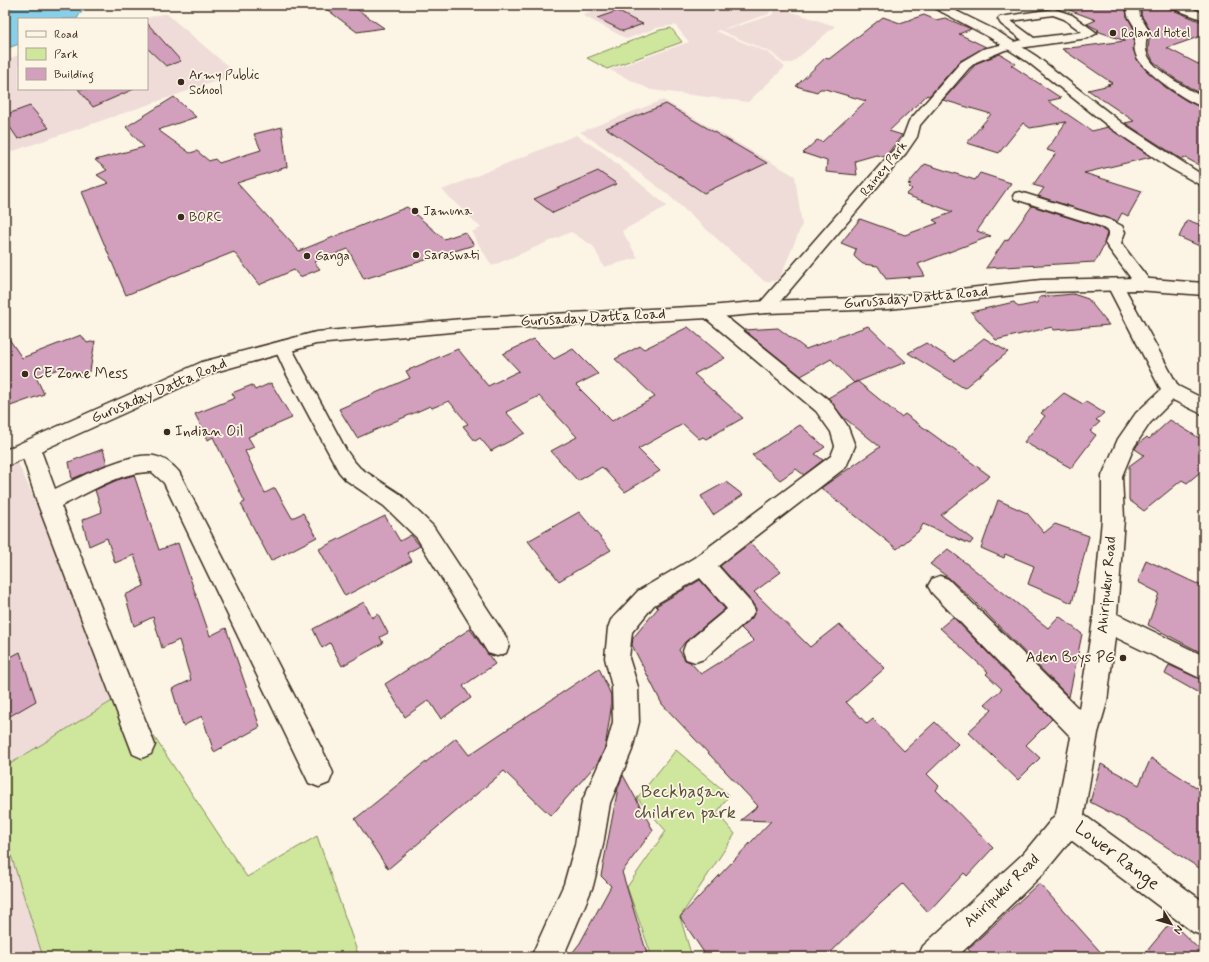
<svg xmlns="http://www.w3.org/2000/svg" width="1209" height="962" font-family="Mynerve,sans-serif">
  <style>
    .built { fill: #efdcd9 }
    .green { fill: #cee79d; stroke: #84885e }
    .water { fill: #88d0e9; stroke: #698e98 }
    .building { fill: #d2a0bd; stroke: #3b2a1e }
    .lines { fill: none; stroke-linecap: round; stroke-linejoin: round }
    .minor-casing { stroke: #3b2a1e; stroke-width: 3 }
    .tertiary-casing { stroke: #3b2a1e; stroke-width: 3 }
    .minor { fill: #fcf5e5; fill-rule: evenodd }
    .tertiary { fill: #fcf5e5; fill-rule: evenodd }
    .poi-dot { fill: #3b2a1e; stroke: #fcf5e5; stroke-width: 1.5 }
    .labels { text-anchor: middle; dominant-baseline: central; stroke-width: 3.5; stroke-linejoin: round; paint-order: stroke }
    .far-poi-label { font-size: 13px; fill: #3b2a1e; stroke: #fcf5e5; text-anchor: start }
    .far-street-label { font-size: 13px; fill: #3b2a1e; stroke: #fcf5e5 }
    .street-label { font-size: 15px; fill: #3b2a1e; stroke: #fcf5e5 }
    .poi-label { font-size: 15px; fill: #3b2a1e; stroke: #fcf5e5; text-anchor: start }
    .near-park-label { font-size: 18px; fill: #585037; stroke: #fcf5e5 }
    .near-street-label { font-size: 18px; fill: #3b2a1e; stroke: #fcf5e5 }
  </style>
  <rect width="100%" height="100%" fill="#fcf5e5"/>
  <filter id="ink" filterUnits="userSpaceOnUse"><feTurbulence type="fractalNoise" baseFrequency=".025" numOctaves="2"/><feDisplacementMap in="SourceGraphic" scale="8" xChannelSelector="R" yChannelSelector="G"/><feConvolveMatrix kernelMatrix="1 2 1 2 8 2 1 2 1" color-interpolation-filters="sRGB"/></filter>
  <g filter="url(#ink)">
    <path class="built" d="M612,5H771L772,6L769,14L723,29L735,27L772,15L777,7L835,26L792,63H783L772,53L719,30L716,31L769,53L785,67L748,102L651,90L610,70L689,42L675,25L656,28L627,39L582,15Z
      M162,14H167L237,74L5,154V60L19,55V89H147V19H143Z
      M663,100L795,176L802,225L779,280L765,282L666,193L614,154L580,132Z
      M576,135L604,153L667,206L622,231L638,258L604,267L593,246L571,232L492,266L471,232L481,228L442,190Z
      M16,459L125,693L5,767V464Z
      M5,836L43,957H5Z"/>
    <path class="green" d="M671,28L682,42L607,69L587,58L660,30Z
      M125,693L247,877L317,836L359,957H43L5,836V767Z
      M676,750L729,795L717,813L735,834L680,917L692,957H652L627,887L666,831L637,798Z"/>
    <path class="water" d="M22,5H89L79,15L77,19H19V44L5,49V9Z"/>
    <path class="building" d="M321,5H351L384,28L357,32Z
      M1061,5H1129L1126,10L1127,16L1135,31L1133,49L1139,62L1165,87L1187,101L1204,108V168L1186,158L1181,159L1125,123L1134,121L1088,90L1110,85L1107,84L1112,83L1062,49L1125,41L1097,31L1099,30L1087,24L1096,20L1061,7Z
      M1142,5H1167L1168,8L1204,23V35L1167,48L1204,67V96L1174,78L1153,61L1148,50L1150,30L1141,15Z
      M617,11L634,20L643,24L623,31L597,18Z
      M924,15L936,20L945,18L969,28L971,29L959,34L986,47L960,61L929,96L927,95L889,131L902,135L885,157L876,155L855,161L857,175L826,172L827,161L803,153L817,140L822,142L866,101L825,89H820L817,92L796,86L825,58L829,59L883,17L900,23Z
      M147,23L181,61L166,66L147,48Z
      M1000,54L1016,64L1011,65L1061,98L1048,101L1092,131L1108,127L1151,157L1084,173L1142,191L1128,216L1122,213L1117,222L1038,196L1044,188L1033,185L1056,153L1047,150L1066,122L1030,128L1023,123L999,153L967,143L991,114L943,100L977,63Z
      M78,89H134L93,107Z
      M174,97L196,117L158,130L190,153L197,151L209,161L215,159L219,163L261,150L254,134L282,127L287,167L237,183L299,251L407,207L444,239L465,232L474,245L364,279L348,249L314,262L320,269L300,277L294,270L259,285L234,252L126,295L82,192L109,183L97,175L107,170L95,160L144,147L126,127Z
      M666,104L767,163L704,193L606,128Z
      M30,106L49,128L18,139L5,120V115Z
      M925,164L975,180L980,173L1011,183L977,231L991,236L918,264L925,276L886,279L878,266L863,264L858,260L854,256L856,249L841,243L860,219L905,235L938,223L933,220L953,212L906,195L912,189L909,187L911,185L908,184Z
      M598,171L617,184L553,213L534,199Z
      M1032,206L1099,227L1107,233L1104,245L1095,262L986,268L1005,240L1007,241Z
      M1187,220L1204,226V248L1179,237Z
      M1073,294L1088,299L1109,325L1054,330L1052,327L996,340L971,312L1014,302L1018,307L1037,303L1040,297Z
      M868,326L906,362L854,383L831,359L801,376L744,330L778,328L806,349Z
      M688,327L725,358L694,374L743,418L706,439L703,437L699,439L683,424L638,449L660,471L625,492L602,467L578,481L551,451L577,437L539,396L506,412L525,433L491,451L480,438L475,441L463,426L468,424L449,401L432,408L430,406L357,438L339,409L410,378L406,371L458,349L488,386L519,371L503,354L534,339L554,359L573,349L598,374L576,385L612,421L655,397L615,359L640,346L644,349Z
      M5,333L22,358L81,335L87,343L95,341L90,371L70,376L61,368L36,377L44,394L5,408Z
      M984,338L1008,352L964,388L908,353L926,343L955,361Z
      M857,381L901,417L905,414L990,476L941,515L973,540L970,544L923,524L920,530L897,549L821,488L880,447L842,416L828,398Z
      M271,383L292,418L248,437L254,447L245,451L265,493L275,488L292,518L303,513L317,537L271,561L241,504L245,502L213,437L208,440L195,414L235,398L232,393L252,385L255,390Z
      M1064,393L1083,404L1086,402L1104,413L1096,420L1100,422L1090,431L1096,435L1071,468L1024,442L1045,416L1041,413Z
      M1170,420L1204,441V469L1187,483L1182,480L1144,511L1129,500V466L1144,455L1135,449L1138,444L1147,437L1149,439Z
      M800,425L825,447L815,454L823,460L804,475L796,469L780,480L752,455Z
      M103,449L107,464L72,479L69,462Z
      M134,475L159,550L178,543L210,636L226,628L260,727L214,752L202,716L183,726L172,689L191,680L179,640L162,648L153,617L134,626L125,595L144,586L134,555L115,563L107,538L89,546L82,520L102,512L95,490L117,480Z
      M726,482L743,495L713,515L701,496Z
      M998,500L1027,513L1044,533L1055,524L1089,536L1072,603L1028,584L1034,566L1005,554L1004,558L981,548Z
      M579,512L611,550L559,581L528,541Z
      M385,516L400,541L411,535L420,546L407,553L412,561L345,596L319,549Z
      M750,543L781,572L754,592L810,647L839,624L885,668L846,702L867,724L873,719L904,751L935,722L958,744L927,774L939,786L936,790L993,848L967,876L964,873L928,912L903,884L881,903L826,957H707L680,917L771,821L741,820L758,806L662,704L632,645L633,638L658,608L656,606L700,580L725,609L685,642L679,650L685,660L690,662L701,674L754,641L741,628L752,618L756,609L752,602L720,566Z
      M948,549L1048,628L1059,616L1082,634L1069,697L973,600L949,578L930,564Z
      M1146,560L1204,587V608L1200,622L1204,624V654L1148,625L1159,593L1138,582Z
      M364,602L372,618L378,614L388,633L380,637L383,643L342,666L330,643L322,648L313,629Z
      M953,617L1052,719L1026,745L1040,758L1018,780L968,732L992,710L985,704L1002,689L986,674L988,672L940,628Z
      M470,629L495,664L463,686L471,698L441,719L429,700L405,717L385,684Z
      M20,652L36,701L5,719V660Z
      M1169,665L1204,681V696L1165,674Z
      M599,668L611,695V709L605,748L598,762L551,816L504,771L388,869L355,819L456,738L469,755Z
      M1151,758L1204,792V871L1128,822L1090,802L1101,764L1139,785Z
      M623,775L653,830L622,872L648,957H569L580,943L611,886L601,876L618,788Z
      M1039,883L1105,957H974L968,949Z
      M1171,922L1204,954V957H1142Z"/>
    <g class="lines">
      <g class="minor-casing">
        <path id="minor" d="M950,5H965C961,10 949,14 942,12L940,10Z
          M1131,5H1141L1139,10L1140,16L1149,31C1146,39 1144,48 1148,56C1155,72 1189,89 1204,98V107C1188,103 1142,71 1136,55C1133,47 1135,39 1137,31L1128,16L1127,10Z
          M1168,5H1183L1204,13V20L1169,7Z
          M1054,9L1072,15L1097,33L1088,38L1005,50L976,62L969,68L920,125L917,137L906,153L772,311L766,313L760,311L757,307L760,303L896,147L903,137L909,121L961,62L983,49L1022,40L1001,24L998,19L1000,17ZM1053,15L1064,19L1082,32L1034,38L1011,21Z
          M1020,192L1110,220L1122,226L1125,232L1121,243L1153,285L1151,289L1145,290L1139,289L1107,246L1105,243L1109,232L1100,226L1015,199L1013,196L1015,193Z
          M1115,280L1121,281L1123,285L1178,386L1204,399V415L1173,400L1150,423L1134,447L1122,476L1124,519L1117,614L1204,656V680L1115,637L1107,702L1098,733L1084,815L1204,902V936L1193,932L1071,840L1043,874L957,957H918L923,946L1023,854L1056,814L1071,737L932,593L928,586L932,579L940,576L948,579L1079,709L1093,620L1102,519V476L1118,439L1136,413L1161,390L1107,285L1109,281Z
          M709,306L715,308L830,401L847,425L855,446L846,467L718,566L751,603L755,610L751,617L704,659L695,662L686,659L683,651L686,643L727,609L700,578L654,605L632,632L629,658L638,687L639,722L632,750L610,803L603,845L593,886L563,957H531L564,884L575,845L582,802L606,748L613,722L612,687L605,658L608,628L611,620L638,591L694,558L831,456L835,446L831,432L816,411L703,316L700,312L703,308Z
          M283,341L289,343L346,450L353,460L360,468L400,494L433,526L506,637L509,645L506,653L497,656L488,653L417,538L384,506L346,480L339,472L286,373L274,347L277,343Z
          M30,440L37,443L40,448L55,489C79,478 128,452 154,456C165,458 172,464 179,472L329,763L333,773L329,783L319,787L309,783L164,483L152,472C120,471 89,493 61,506L155,745L151,754L142,758L133,754L37,502L20,448L23,443Z"/>
      </g>
      <g class="tertiary-casing">
        <path id="tertiary" d="M929,5H944L997,31L1036,56L1122,123L1204,176V187L1170,168L1112,129L1028,62L989,37Z
          M1137,278L1204,283V295L1137,290L1041,292L889,309L766,313L709,318L474,330L316,344L215,372L5,467V450L202,362L316,332L474,318L709,306L766,301L889,297L1041,280Z"/>
      </g>
      <use href="#minor" class="minor"/>
      <use href="#tertiary" class="tertiary"/>
    </g>
  </g>
  <g class="poi-dot">
    <circle cx="1113" cy="33" r="4"/>
    <circle cx="181" cy="82" r="4"/>
    <circle cx="415" cy="211" r="4"/>
    <circle cx="181" cy="217" r="4"/>
    <circle cx="416" cy="255" r="4"/>
    <circle cx="307" cy="256" r="4"/>
    <circle cx="25" cy="374" r="4"/>
    <circle cx="167" cy="432" r="4"/>
    <circle cx="1123" cy="658" r="4"/>
  </g>
  <g class="labels">
    <g class="far-poi-label">
      <text x="1121" y="33">Roland Hotel</text>
      <text x="189" y="75">Army Public<tspan x="189" dy="15">School</tspan></text>
      <text x="423" y="211">Jamuna</text>
      <text x="189" y="217">BORC</text>
      <text x="424" y="255">Saraswati</text>
      <text x="315" y="256">Ganga</text>
    </g>
    <g class="far-street-label">
      <text transform="translate(884 169) rotate(-51)">Rainey Park</text>
    </g>
    <g class="street-label">
      <text transform="translate(916 298) rotate(-5)">Gurusaday Datta Road</text>
      <text transform="translate(593 318) rotate(-3)">Gurusaday Datta Road</text>
      <text transform="translate(159 391) rotate(-23)">Gurusaday Datta Road</text>
      <text transform="translate(1107 585) rotate(-85)">Ahiripukur Road</text>
      <text transform="translate(1002 891) rotate(-44)">Ahiripukur Road</text>
    </g>
    <g class="poi-label">
      <text x="33" y="374">CE Zone Mess</text>
      <text x="175" y="432">Indian Oil</text>
      <text x="1115" y="658" text-anchor="end">Aden Boys PG</text>
    </g>
    <g class="near-park-label">
      <text x="685" y="792">Beckbagan<tspan x="685" dy="21">children park</tspan></text>
    </g>
    <g class="near-street-label">
      <text transform="translate(1117 856) rotate(37)">Lower Range</text>
    </g>
  </g>
  <rect width="1209" height="962" fill="none" stroke="#fcf5e5" stroke-width="20"/>
  <rect x="10" y="10" width="1189" height="942" fill="none" stroke="#3b2a1e" stroke-width="1.5" filter="url(#ink)"/>
  <rect x="18" y="18" width="130" height="72" fill="#fcf5e5" stroke="#afa495"/>
  <rect x="26" y="31" width="20" height="6" fill="#fcf5e5" stroke="#afa495"/>
  <text x="54" y="38" font-size="12" fill="#3b2a1e">Road</text>
  <rect x="26" y="48" width="20" height="12" fill="#cee79d" stroke="#afa495"/>
  <text x="54" y="58" font-size="12" fill="#3b2a1e">Park</text>
  <rect x="26" y="68" width="20" height="12" fill="#d2a0bd" stroke="#afa495"/>
  <text x="54" y="78" font-size="12" fill="#3b2a1e">Building</text>
  <g transform="translate(1171 924) rotate(128)" stroke="#fcf5e5" stroke-width="3" paint-order="stroke">
  <path d="M0-3L7 15L0 10L-7 15Z" fill="#3b2a1e"/>
  <text y="-6" font-size="11" font-weight="bold" text-anchor="middle" fill="#3b2a1e">N</text>
  </g>
</svg>
